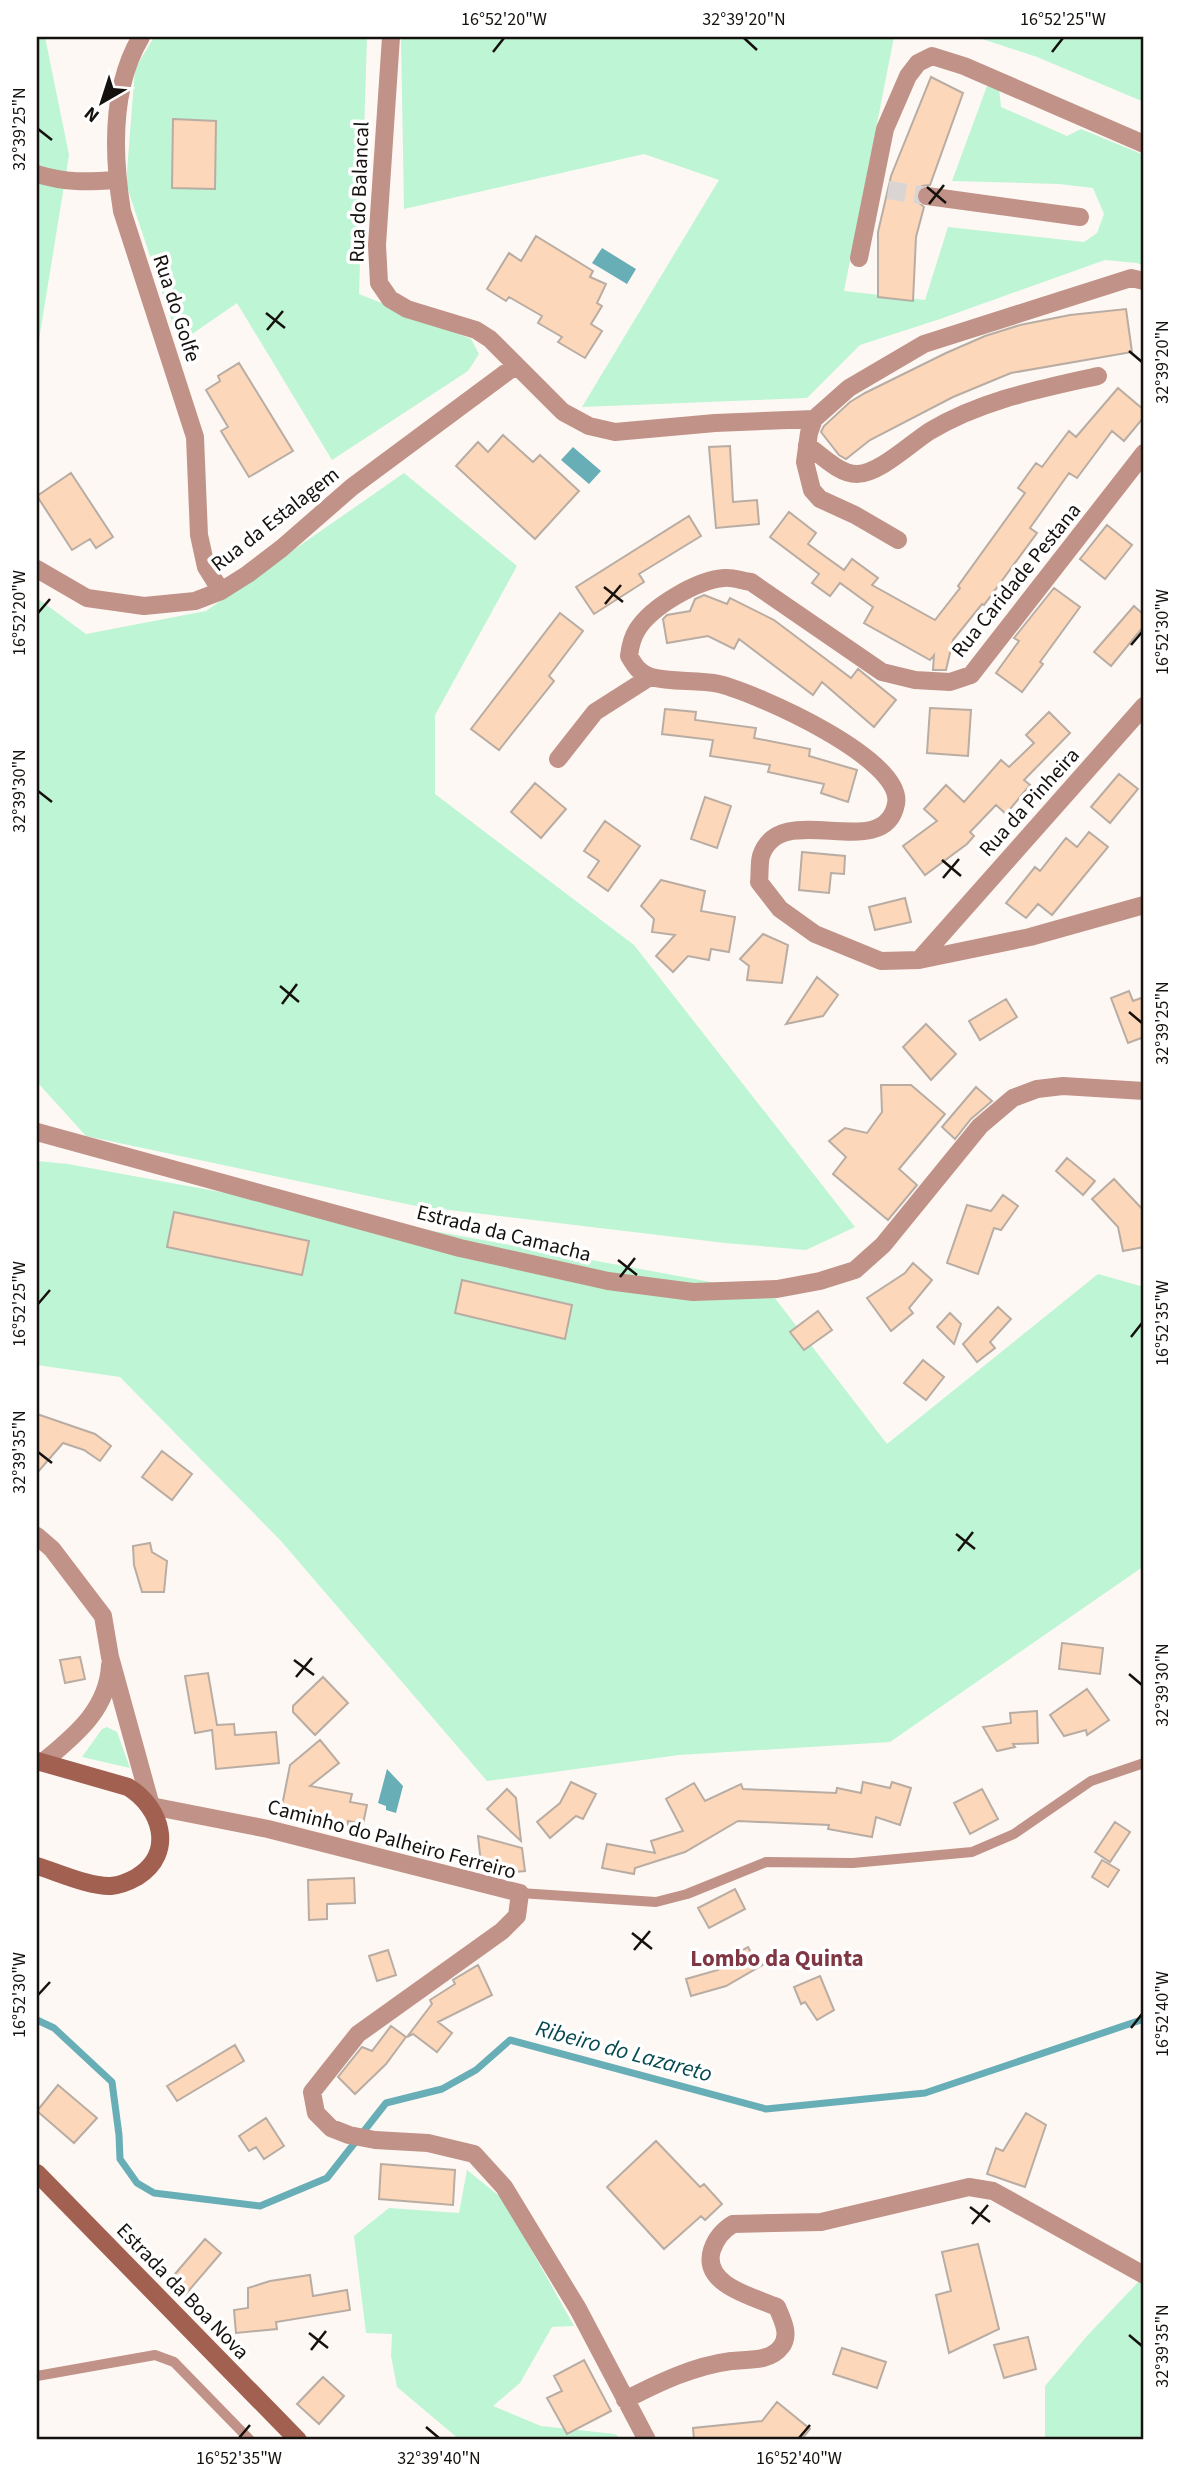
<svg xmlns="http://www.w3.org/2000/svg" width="1181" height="2477" font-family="'Source Sans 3',sans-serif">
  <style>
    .green { fill: #bdf5d5 }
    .water { fill: #68aeb6 }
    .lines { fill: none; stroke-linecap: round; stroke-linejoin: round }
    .stream { stroke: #68aeb6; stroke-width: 7 }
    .building { fill: #fdd7ba; stroke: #b9ada3; stroke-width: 2 }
    .minor-tunnel { stroke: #dad5d2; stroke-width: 18; stroke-dasharray: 18 9; stroke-linecap: butt }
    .service { stroke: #c19287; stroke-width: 10 }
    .minor { stroke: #c19287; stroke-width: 18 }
    .tertiary { stroke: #c19287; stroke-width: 18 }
    .secondary { stroke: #a26051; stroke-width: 18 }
    .ticks { fill: none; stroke: #15110e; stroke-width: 2.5 }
    .labels { text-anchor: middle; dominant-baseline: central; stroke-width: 7; stroke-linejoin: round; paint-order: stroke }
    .street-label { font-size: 21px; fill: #15110e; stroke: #fff }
    .neighbourhood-label { font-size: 23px; font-weight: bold; fill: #7f3744; stroke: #fff }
    .water-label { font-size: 23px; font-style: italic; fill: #06494f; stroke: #fff }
    .neatline { fill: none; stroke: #15110e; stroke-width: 2.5 }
    .ticks-label { font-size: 18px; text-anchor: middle; fill: #15110e }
  </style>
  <rect width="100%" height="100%" fill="#fdf8f4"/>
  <path class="green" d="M37,37H45L69,155L37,352Z
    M154,37H367L359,294L471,339L479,354L468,371L332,460L237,303L179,343L126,184L135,69Z
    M401,37H894L844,291L925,300L948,227L1084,242L1097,233L1104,214L1093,188L1059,184L952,181L987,86L999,89L1001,107L1067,136L1081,129L1144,155V266L1137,263L1105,260L940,319L860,345L807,398L582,407L719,180L644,154L404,209Z
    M976,37H1144V102L1037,57Z
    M404,473L517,566L435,715V794L634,945L855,1227L806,1250L725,1243L416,1206L86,1136L37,1082V598L86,634L206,611Z
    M37,1161L68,1164L771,1293L887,1444L1098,1274L1144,1287V1566L890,1742L679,1755L487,1781L281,1541L120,1377L37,1365Z
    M107,1727L117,1732L130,1768L82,1757L102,1729Z
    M467,2170L503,2199L574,2326L552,2327L520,2383L493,2406L541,2426L615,2434L622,2440H460L397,2387L391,2356L392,2334L366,2333L354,2236L389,2208L459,2213Z
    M1144,2276V2440H1045V2386L1087,2336Z"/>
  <path class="water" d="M602,248L636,269L627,284L592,263Z
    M573,447L601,471L589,484L561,460Z
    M387,1769L403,1786L396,1813L386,1810V1806L378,1803Z"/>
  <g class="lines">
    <path class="stream" d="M37,2020L54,2028L112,2082L119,2135L120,2159L137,2183L154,2193L260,2206L327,2178L386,2103L442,2089L476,2070L510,2040L766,2109L925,2093L1144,2019"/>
  </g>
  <path class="building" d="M931,77L963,93L930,185L922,186L916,194L917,201L924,207L916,237L913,301L878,297V232L891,176Z
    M173,119L216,121L215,189L172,188Z
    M536,236L593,271L590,277L606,284L597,303L602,306L591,324L602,331L585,358L558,342L562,337L538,323L542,316L509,297L506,301L487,289L509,253L521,261Z
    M1126,309L1132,352L1011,373L953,397L870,440L846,459L839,455L821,432L824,426L850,402L865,393L946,353L985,336L1020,325L1070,315Z
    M239,363L293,451L249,477L221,431L228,427L206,390L220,381L218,376Z
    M1118,388L1144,410V417L1124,441L1112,431L1077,478L1069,473L1030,528L1037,533L984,605L982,604L953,640L946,670H933L934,655L930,660L864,623L873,607L840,583L830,596L812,583L819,574L770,537L789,512L816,533L808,544L844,570L852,559L878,578L872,585L935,620L960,588L958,586L1025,493L1018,488L1036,463L1042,467L1069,431L1076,437Z
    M503,435L533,462L540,455L579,491L535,539L456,466L478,442L488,452Z
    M730,446L733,502L757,500L759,524L716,528L709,447Z
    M71,473L113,537L96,548L90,539L72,550L37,496Z
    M689,516L701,536L639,574L644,582L594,614L576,587Z
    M1107,525L1132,545L1105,579L1080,559Z
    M1054,588L1080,607L1040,662L1043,664L1022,692L996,673L1019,641L1014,638Z
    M704,595L727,604L730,598L774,620L851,678L858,669L896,700L874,727L822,682L813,695L739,639L734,649L708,636L667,643L663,619L667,615L690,611L695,599Z
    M1134,606L1144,615V626L1111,666L1094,652Z
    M560,613L583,631L549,676L554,681L499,750L471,729Z
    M930,708L971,710L968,756L927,753Z
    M665,709L696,712L695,720L756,728L754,738L810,749L809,756L857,770L848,802L821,793L824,784L768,772L770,765L710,756L713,740L662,734Z
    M1049,712L1070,733L1024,780L1030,785L1006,814L996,805L970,832L974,836L967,844L925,875L903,846L937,821L924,809L946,785L964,802L1001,760L1009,767L1034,743L1026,735Z
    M1119,774L1138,789L1110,823L1091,807Z
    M535,783L566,809L541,838L511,812Z
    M705,797L731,806L717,848L691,839Z
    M605,821L640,846L608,891L588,877L599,861L584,851Z
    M1089,832L1108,847L1052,915L1038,904L1026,918L1006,903L1035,867L1040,871L1066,838L1077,847Z
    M802,852L845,856L844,874L831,873L829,893L799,890Z
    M661,880L705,891L701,911L735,917L729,952L711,949L709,960L688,956L673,972L656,956L675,935L652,932L654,919L641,906Z
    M905,898L911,922L875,930L869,907Z
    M763,934L788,945L782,983L747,980L749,966L740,959Z
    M817,977L838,995L823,1016L786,1024Z
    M1129,991L1133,1001L1144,997V1037L1128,1043L1111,998Z
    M1006,999L1017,1017L980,1040L969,1021Z
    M926,1024L956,1054L931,1080L903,1047Z
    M881,1085H911L945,1114L899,1169L917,1185L888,1220L833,1174L846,1157L829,1141L845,1128L867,1133L882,1112Z
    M976,1087L992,1101L971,1119L955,1139L942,1127Z
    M1067,1158L1095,1181L1083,1195L1056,1171Z
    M1114,1179L1144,1211V1247L1123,1251L1118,1227L1092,1199Z
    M1003,1195L1018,1206L1001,1230L994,1228L978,1274L947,1263L967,1205L991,1211Z
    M174,1212L309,1241L302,1275L167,1247Z
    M913,1263L932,1280L909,1308L913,1313L891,1331L867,1298L905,1273Z
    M462,1280L572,1305L565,1339L455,1313Z
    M998,1307L1011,1319L990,1342L995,1348L977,1362L963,1344Z
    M818,1311L832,1330L804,1350L790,1332Z
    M950,1313L961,1324L954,1344L937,1327Z
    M923,1360L944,1377L926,1400L904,1383Z
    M37,1414L95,1434L111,1446L100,1461L84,1450L63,1443L37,1473Z
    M162,1451L192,1474L172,1500L142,1477Z
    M150,1543L152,1552L167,1561L164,1592H142L134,1565L133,1546Z
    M1062,1643L1103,1648L1100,1674L1059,1669Z
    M80,1657L85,1679L65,1683L60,1660Z
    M208,1673L217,1725L234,1724L235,1735L276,1732L279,1763L216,1769L212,1730L195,1733L185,1676Z
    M323,1677L348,1703L315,1735L293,1712V1706Z
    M1087,1689L1109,1720L1087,1735L1086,1730L1064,1736L1050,1715Z
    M1037,1711L1038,1743L1013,1744L1015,1747L997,1751L983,1727L1011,1723L1010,1713Z
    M320,1740L339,1763L310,1786L352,1794L350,1802L367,1805L363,1824L348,1821L347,1830L280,1816L290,1765Z
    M571,1782L596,1794L583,1819L576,1816L550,1838L537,1822L560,1803Z
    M863,1782L890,1788L892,1782L911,1788L900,1825L876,1817L872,1837L828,1829L829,1825L738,1821L685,1852L635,1868L634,1874L602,1868L607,1844L655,1853L651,1841L683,1831L666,1799L694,1783L705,1801L741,1784L743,1789L836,1793L837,1788L861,1793Z
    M507,1789L516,1798L521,1841L487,1809Z
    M982,1789L998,1819L970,1834L954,1803Z
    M1115,1822L1130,1832L1110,1862L1095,1852Z
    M478,1836L522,1848L525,1871L493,1874L482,1872Z
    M1102,1860L1119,1870L1108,1887L1092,1877Z
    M354,1878L355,1903L327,1904V1919L309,1920L308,1880Z
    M735,1889L745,1909L709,1928L698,1908Z
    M748,1947L755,1960L761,1958L764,1964L726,1986L691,1996L686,1979L718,1970L715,1965Z
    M388,1950L396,1975L377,1981L369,1956Z
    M478,1965L492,1995L438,2022L452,2033L437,2052L413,2034L407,2037L432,2004L430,2000L455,1984L453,1980Z
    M820,1976L834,2010L817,2020L805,2002L801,2004L794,1987Z
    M391,2026L406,2037L386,2064L355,2094L338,2077L362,2047L372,2051Z
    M235,2045L244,2061L177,2101L167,2086Z
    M58,2085L97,2118L74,2143L37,2111Z
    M1026,2113L1046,2125L1025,2187L987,2174L996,2148L1003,2151Z
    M266,2118L284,2146L264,2159L256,2147L249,2151L239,2136Z
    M656,2141L700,2187L704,2184L722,2204L705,2220L701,2216L664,2249L607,2187Z
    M381,2164L455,2170L453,2205L379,2199Z
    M205,2239L221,2253L185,2295L169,2281Z
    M978,2244L999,2329L949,2353L936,2295L951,2291L942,2252Z
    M310,2275L313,2296L347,2290L350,2310L276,2322L277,2329L236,2333L234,2310L248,2308V2288L270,2281Z
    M1028,2337L1036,2369L1004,2378L994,2345Z
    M842,2348L886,2362L877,2388L833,2374Z
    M584,2360L611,2411L567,2434L547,2398L562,2391L554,2376Z
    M323,2377L344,2396L319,2424L297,2404Z
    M777,2402L810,2429L801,2440H694L693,2428L762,2421Z"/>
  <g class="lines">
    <path class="minor-tunnel" d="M888,190L927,196"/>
    <path class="service" d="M520,1893L656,1902L687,1894L766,1862L853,1863L972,1852L1014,1834L1091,1781L1144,1763
      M37,2376L155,2355L174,2362L250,2440"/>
    <path class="minor" d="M141,37C111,87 113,156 122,211L195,437L199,535L206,567L221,591
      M391,37L377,245L379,283L390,299L407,309L476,330L490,339L563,412L589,426L615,432L715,423L814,419
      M37,174C66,183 87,182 117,180
      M927,196L1080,217
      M859,258L885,129L908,76L918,63L932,56L964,66L1144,144
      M807,445C821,455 839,474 857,474C879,474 911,443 930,431C982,400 1040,389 1098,376
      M1144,453L971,675L950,682L915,680L882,672L751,582C742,581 733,577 724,578C697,580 651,607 637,630C632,638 630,647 629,656C635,666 639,673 651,677C673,683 697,679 719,684C756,693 905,759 896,804C884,865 780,797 761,856C759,863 760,874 759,882L780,909L815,934L881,961L919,960L1030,937L1144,905
      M898,540L855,515L820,499L812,490L805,462L809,433L814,419L849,388L924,344L1131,278L1144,281
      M37,569L87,598L144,606L195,601L221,591L248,574L282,548L352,487L515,366
      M558,759L595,712L650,677
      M919,960L1144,706
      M151,1806L268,1829L520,1893L517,1916L502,1931L358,2034L312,2092L316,2113L331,2128L349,2135L375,2140L428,2143L474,2154L504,2187L578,2309L647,2440
      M625,2400C658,2383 693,2366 731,2361C747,2359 770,2362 781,2347C791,2335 782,2319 777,2307C754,2297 701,2285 712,2250C716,2238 723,2230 733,2224L821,2222L969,2187L993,2191L1144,2275"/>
    <path class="tertiary" d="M37,1132L460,1248L608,1281L693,1292L777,1289L820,1281L855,1270L883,1245L980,1126L1013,1098L1037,1089L1063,1086L1144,1091
      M37,1536L52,1549L103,1616L110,1657L151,1806
      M43,1762C74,1736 108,1710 110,1665"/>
    <path class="secondary" d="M37,1761L128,1787C161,1807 176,1853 137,1877C130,1881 120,1885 111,1886C90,1887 57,1872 37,1866
      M37,2173L298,2440"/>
  </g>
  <path class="ticks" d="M744,38L757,50M493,52L504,38M1052,52L1063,38M38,129L52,140M927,187L946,203M929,204L944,185M266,313L285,328M267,330L283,311M1129,351L1142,362M604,587L623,602M605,604L621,585M38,613L50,599M1131,645L1142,632M38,791L52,802M942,860L961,876M943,878L959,859M280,986L299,1002M282,1004L297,984M1129,1012L1142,1023M618,1260L637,1275M620,1277L635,1258M38,1304L50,1290M1131,1337L1142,1323M38,1452L52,1463M956,1534L975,1549M958,1551L973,1532M294,1660L314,1675M1129,1674L1142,1685M296,1677L312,1658M632,1933L652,1949M634,1950L650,1931M38,1995L50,1982M1131,2028L1142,2014M970,2207L990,2222M972,2224L988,2205M309,2333L328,2348M1129,2335L1142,2346M311,2350L326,2331M426,2427L439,2438M239,2438L250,2425M799,2438L810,2425"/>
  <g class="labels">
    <g class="street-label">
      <text transform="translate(359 192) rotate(-88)">Rua do Balancal</text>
      <text transform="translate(177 308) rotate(72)">Rua do Golfe</text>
      <text transform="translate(275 519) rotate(-38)">Rua da Estalagem</text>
      <text transform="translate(1016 580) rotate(-51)">Rua Caridade Pestana</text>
      <text transform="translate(1029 802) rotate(-48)">Rua da Pinheira</text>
      <text transform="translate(504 1233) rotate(14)">Estrada da Camacha</text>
      <text transform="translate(392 1839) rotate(15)">Caminho do Palheiro Ferreiro</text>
      <text transform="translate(183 2291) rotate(46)">Estrada da Boa Nova</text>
    </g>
    <g class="neighbourhood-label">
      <text x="777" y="1958">Lombo da Quinta</text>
    </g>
    <g class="water-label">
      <text transform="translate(624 2051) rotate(15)">Ribeiro do Lazareto</text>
    </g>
  </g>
  <rect width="1181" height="2477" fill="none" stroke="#ffffff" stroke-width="77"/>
  <g transform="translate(102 102) rotate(219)" stroke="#ffffff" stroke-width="5" paint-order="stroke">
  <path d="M0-5L12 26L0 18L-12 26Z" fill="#15110e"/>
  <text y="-10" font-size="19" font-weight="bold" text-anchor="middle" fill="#15110e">N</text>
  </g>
  <rect x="38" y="38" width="1104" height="2400" class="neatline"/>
  <g class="ticks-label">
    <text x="504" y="25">16°52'20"W</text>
    <text x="744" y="25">32°39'20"N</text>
    <text x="1063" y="25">16°52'25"W</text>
    <text transform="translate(19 129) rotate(-90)" y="6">32°39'25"N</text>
    <text transform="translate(1162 362) rotate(-90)" y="6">32°39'20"N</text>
    <text transform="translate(19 613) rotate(-90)" y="6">16°52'20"W</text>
    <text transform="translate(1162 632) rotate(-90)" y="6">16°52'30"W</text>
    <text transform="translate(19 791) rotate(-90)" y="6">32°39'30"N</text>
    <text transform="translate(1162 1023) rotate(-90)" y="6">32°39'25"N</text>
    <text transform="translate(19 1304) rotate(-90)" y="6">16°52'25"W</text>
    <text transform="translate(1162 1323) rotate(-90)" y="6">16°52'35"W</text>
    <text transform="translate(19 1452) rotate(-90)" y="6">32°39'35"N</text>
    <text transform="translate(1162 1685) rotate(-90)" y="6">32°39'30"N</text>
    <text transform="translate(19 1995) rotate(-90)" y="6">16°52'30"W</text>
    <text transform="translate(1162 2014) rotate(-90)" y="6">16°52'40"W</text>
    <text transform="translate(1162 2346) rotate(-90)" y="6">32°39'35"N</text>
    <text x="239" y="2464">16°52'35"W</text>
    <text x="439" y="2464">32°39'40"N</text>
    <text x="799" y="2464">16°52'40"W</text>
  </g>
</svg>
